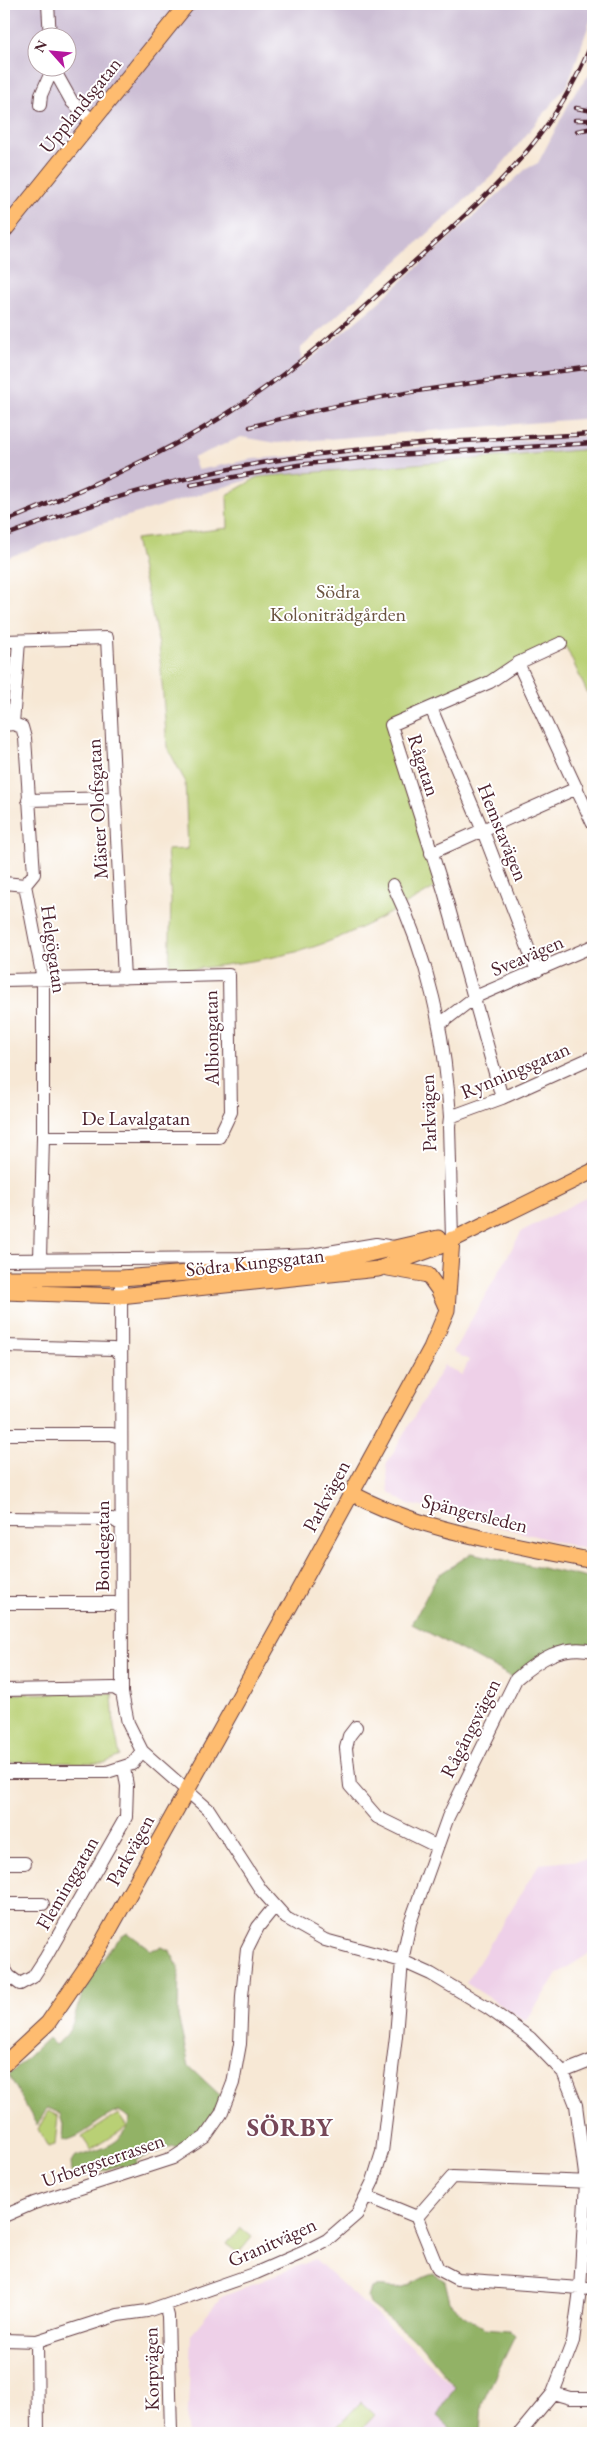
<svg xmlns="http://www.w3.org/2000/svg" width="597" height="2437" font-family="'EB Garamond',serif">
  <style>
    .built { fill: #eed0e8 }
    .industrial { fill: #ccbed4; fill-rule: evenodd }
    .green { fill: #b9d075; stroke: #827850 }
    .forest { fill: #92b266; stroke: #6e6848 }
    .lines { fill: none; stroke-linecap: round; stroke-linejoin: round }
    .minor-casing { stroke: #643d44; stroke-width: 14 }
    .major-casing { stroke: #643d44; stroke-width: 17 }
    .minor { stroke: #fff; stroke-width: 12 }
    .major { stroke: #febc70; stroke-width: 15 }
    .rail-casing { stroke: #4a1f2b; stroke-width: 4.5 }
    .rail { stroke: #fff; stroke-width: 2.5; stroke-dasharray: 8; stroke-linecap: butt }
    .labels { text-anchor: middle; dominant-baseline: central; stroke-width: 4; stroke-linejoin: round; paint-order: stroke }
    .street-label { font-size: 20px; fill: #4a1f2b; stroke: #fff }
    .park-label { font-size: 20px; fill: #6b5441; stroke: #fff }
    .district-label { font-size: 25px; font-weight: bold; letter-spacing: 1px; fill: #774858; stroke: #fff }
  </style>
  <rect width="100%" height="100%" fill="#fff"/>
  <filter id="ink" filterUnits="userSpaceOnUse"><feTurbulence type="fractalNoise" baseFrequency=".02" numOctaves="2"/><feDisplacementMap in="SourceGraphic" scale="10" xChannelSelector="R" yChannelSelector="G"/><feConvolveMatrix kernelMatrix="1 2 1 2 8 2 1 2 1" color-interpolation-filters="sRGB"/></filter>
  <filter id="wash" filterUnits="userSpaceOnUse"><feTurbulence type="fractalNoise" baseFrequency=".0096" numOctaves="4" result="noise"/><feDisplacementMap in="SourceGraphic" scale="20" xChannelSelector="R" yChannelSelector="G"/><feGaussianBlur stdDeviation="1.12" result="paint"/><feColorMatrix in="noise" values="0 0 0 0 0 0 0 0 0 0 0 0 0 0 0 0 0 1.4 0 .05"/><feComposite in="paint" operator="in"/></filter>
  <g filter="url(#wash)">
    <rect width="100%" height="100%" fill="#f7e8d5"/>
    <path class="built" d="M593,1194V1551L406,1503L389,1492L386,1465L444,1365L462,1375L469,1360L453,1352L522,1231Z
      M593,1859V1951L557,1974L526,2021L466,1983L539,1864Z
      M315,2259L455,2387L437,2416L456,2433H187L191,2334L222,2297Z"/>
    <path class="industrial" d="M4,4H593V13L568,84L495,173L301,348V367L372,308L526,169L538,163L574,94L593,70V418L277,443L241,437L193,458L198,470L253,459L593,435V449L258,477L88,528L4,559ZM38,38H68V68H38Z"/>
    <path class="green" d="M593,449V705L566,647L390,723L441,884C405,905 369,926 330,941C280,961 222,964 169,973L171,899L167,850L188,849L185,781L167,747L159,645L135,539L228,528L227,495L258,477Z
      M112,1693L114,1727L120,1756L104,1763L4,1762V1694Z
      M48,2111L58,2116L55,2145L48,2147L38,2129Z
      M118,2114L127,2127L91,2150L82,2137Z
      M240,2227L252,2237L239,2253L227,2244Z
      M361,2402L375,2415L358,2433H341L336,2428Z"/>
    <path class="forest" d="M472,1553L593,1579V1651L574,1645L516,1679L412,1624L437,1576Z
      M128,1933L151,1950L162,1947L170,1951L179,1968L178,2016L189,2066L223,2098C216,2119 199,2134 182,2147L173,2146L136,2160L138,2167L123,2173L120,2165L73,2180L71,2163L74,2158C97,2149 125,2147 130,2118L119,2111C98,2118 85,2138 62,2141L63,2124L60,2114L47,2108L37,2126L9,2075L48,2038L55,2045C77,2031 73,2011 84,1991C92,1977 114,1937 128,1933Z
      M434,2274L445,2281L450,2302L464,2316L485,2328L509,2330L515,2336L482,2403L480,2433H456L437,2416L455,2387L423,2348L407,2333L370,2304L368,2298L371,2288C382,2284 392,2290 403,2287C414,2284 423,2276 434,2274Z"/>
  </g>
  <g filter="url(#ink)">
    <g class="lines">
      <g class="minor-casing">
        <path id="minor" d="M48,4L50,38
          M53,68L72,102L93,121
          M40,105L41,95L53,68
          M4,641L107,638L124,978
          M518,663L593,824
          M431,708L483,831L537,971
          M13,724L19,641
          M4,725L13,724L22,727L25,738L34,874L25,885L4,883
          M28,800L116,798
          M431,853L577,788
          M25,885L43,979V1137L40,1259
          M393,885C429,959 445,1035 450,1117L449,1126L452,1239
          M4,980L229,975L231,1112L219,1137H43
          M440,1024L475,997L593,946
          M502,1098L444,891L391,725L490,682L518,663L561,643
          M450,1117L502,1098L593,1057
          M4,1260L242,1258L311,1255L376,1244L393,1247
          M121,1278L122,1693L128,1723L142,1751L209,1810L261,1890L286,1918L325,1940L402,1961L431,1974L488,2008L530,2038L563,2072L576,2105L586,2182L580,2290L573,2341L553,2393L520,2433
          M4,1346L113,1349L121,1354
          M4,1434H112L121,1438
          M4,1518L112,1519L120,1524
          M4,1603H114L121,1607
          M4,1690L114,1688L122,1693
          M356,1727L349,1736L346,1748L350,1786L377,1817L436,1846
          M4,1772H107L132,1764L142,1751
          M4,1863H25
          M4,1904H43
          M4,1968L9,1976L20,1984L33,1977L46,1957L126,1817L127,1786L124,1768
          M563,2072L593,2060
          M366,2196L417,2217L438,2269L457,2279L593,2289
          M4,2216L34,2203L173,2158L205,2137L221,2114L233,2083L240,2044L242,1996L247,1949L258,1927L275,1906
          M417,2217L452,2177L593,2182
          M165,2305L168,2316L171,2433
          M4,2340L37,2341L118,2315L147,2311L256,2273L302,2253L327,2240L357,2214L373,2181L382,2152L396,2036L402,1961L410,1923L448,1817L516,1679C539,1659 562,1644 593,1651
          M37,2341L38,2433
          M553,2393L570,2398H593"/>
      </g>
      <g class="major-casing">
        <path id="major" d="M4,231L187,4
          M388,1268L428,1275L438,1289L447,1309
          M4,1278H121L334,1262L438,1238
          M4,1292L120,1296L378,1269L438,1247L593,1171
          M351,1493C424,1533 512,1543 593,1561
          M4,2064L48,2023L98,1950L291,1604L431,1348L447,1310L452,1239"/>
      </g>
      <use href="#minor" class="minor"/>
      <use href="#major" class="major"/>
      <g class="rail-casing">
        <path id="rail" d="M576,108L593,111
          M575,120H593
          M577,131L593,128
          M250,427C362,395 478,382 593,367
          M191,485L298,465L379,456L593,443
          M4,522C80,491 155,459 225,415C298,369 361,310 425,252C498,186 556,134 593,40
          M4,536C99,500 198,471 299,457C397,443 495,439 593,434"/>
      </g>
      <use href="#rail" class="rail"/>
    </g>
  </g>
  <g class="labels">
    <g class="street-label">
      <text transform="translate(80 105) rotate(-51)">Upplandsgatan</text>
      <text transform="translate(424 765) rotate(72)">Rågatan</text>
      <text transform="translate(97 809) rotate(-93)">Mäster Olofsgatan</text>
      <text transform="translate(503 832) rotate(68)">Hemstavägen</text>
      <text transform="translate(54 949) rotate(82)">Helgögatan</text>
      <text transform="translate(527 955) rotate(-23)">Sveavägen</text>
      <text transform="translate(211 1038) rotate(-91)">Albiongatan</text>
      <text transform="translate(515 1070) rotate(-23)">Rynningsgatan</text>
      <text transform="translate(428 1113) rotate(-92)">Parkvägen</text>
      <text x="136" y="1118">De Lavalgatan</text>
      <text transform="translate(255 1262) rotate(-6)">Södra Kungsgatan</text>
      <text transform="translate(326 1496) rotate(-62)">Parkvägen</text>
      <text transform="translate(475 1513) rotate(14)">Spängersleden</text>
      <text transform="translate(102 1546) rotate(-90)">Bondegatan</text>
      <text transform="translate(470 1728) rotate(-63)">Rågångsvägen</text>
      <text transform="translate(130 1850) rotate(-61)">Parkvägen</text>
      <text transform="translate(67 1883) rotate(-60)">Fleminggatan</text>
      <text transform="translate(103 2160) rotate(-19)">Urbergsterrassen</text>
      <text transform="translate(272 2242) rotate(-24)">Granitvägen</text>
      <text transform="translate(151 2369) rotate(-91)">Korpvägen</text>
    </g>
    <g class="park-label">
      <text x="338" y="591">Södra<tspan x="338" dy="23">Koloniträdgården</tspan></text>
    </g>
    <g class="district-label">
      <text x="290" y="2127">SÖRBY</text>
    </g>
  </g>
  <rect width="597" height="2437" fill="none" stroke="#fff" stroke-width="20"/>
  <g transform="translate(52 52) rotate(297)"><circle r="24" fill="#ffffff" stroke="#b7a5aa"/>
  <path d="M0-4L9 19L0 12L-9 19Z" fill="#b5179e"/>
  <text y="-8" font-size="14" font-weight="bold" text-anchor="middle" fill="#4a1f2b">N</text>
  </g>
</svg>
